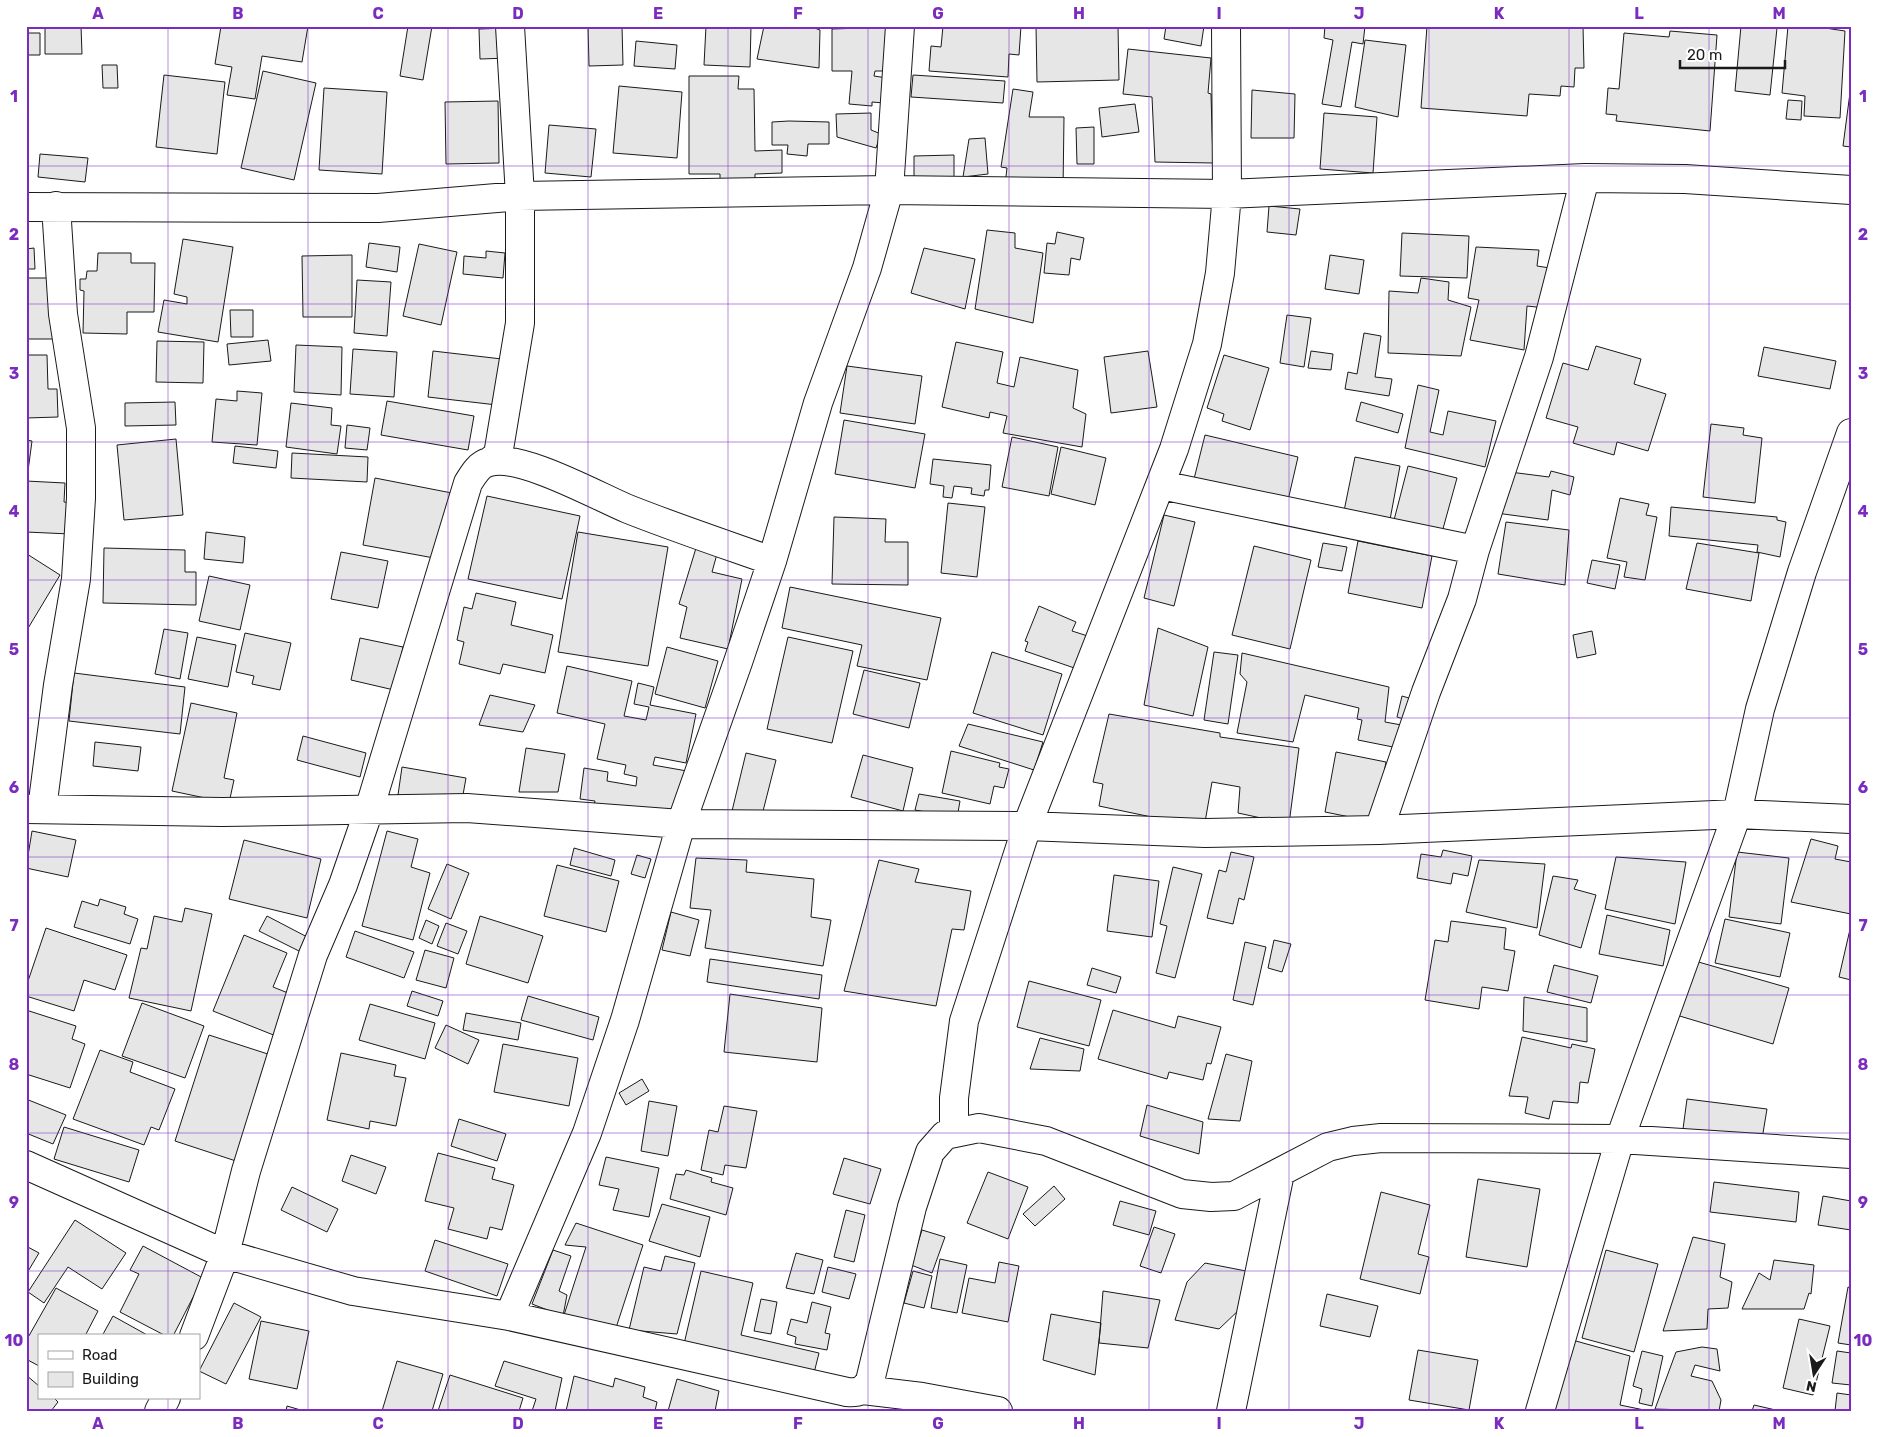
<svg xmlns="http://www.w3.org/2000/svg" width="1877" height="1437" font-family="Rubik,sans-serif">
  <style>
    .building { fill: #e6e6e6; stroke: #1a1a1a }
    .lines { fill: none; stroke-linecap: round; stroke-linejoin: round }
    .street-casing { stroke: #1a1a1a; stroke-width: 30 }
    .street { stroke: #fff; stroke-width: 28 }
    .grid { fill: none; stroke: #7b2cbf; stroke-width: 1; stroke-opacity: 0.55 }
    .neatline { fill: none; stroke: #7b2cbf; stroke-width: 2 }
    .grid-label { font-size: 16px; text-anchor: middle; font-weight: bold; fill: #7b2cbf }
  </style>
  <rect width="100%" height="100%" fill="#fff"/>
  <path class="building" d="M45,26H81L82,54H45Z
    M221,26H308L302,62L262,56L255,99L227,95L232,67L215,64Z
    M408,26H432L423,80L400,76Z
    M588,26H622L623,65L589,66Z
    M706,26H751L750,67L704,65Z
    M764,26H809L820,30L819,68L757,59Z
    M863,26H888V71H875L874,76L887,78L884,103L872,102V106L849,104L852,71H832V29L863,28Z
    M943,26H1021L1019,55L1009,54L1008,77L929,71L931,46L941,47Z
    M1036,26H1118L1119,80L1037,82Z
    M1166,26H1204L1201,46L1164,39Z
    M1325,26H1365L1363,44L1352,42L1341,107L1322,104L1333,40L1324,38Z
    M1427,26H1583L1584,68H1575L1574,87L1561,86L1560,96L1529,94L1527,116L1421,108Z
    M1741,26L1777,28L1770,95L1735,91Z
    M1788,26H1812L1845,31L1840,118L1804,116L1805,96L1782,93Z
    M508,28L509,58L480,59L479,29Z
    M1670,31L1717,35L1710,131L1616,121L1617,115L1606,114L1608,88L1619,89L1624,33L1669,37Z
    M26,33H40V55H26Z
    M1365,40L1406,45L1398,117L1355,107Z
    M636,41L677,45L675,69L634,66Z
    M1128,49L1211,58L1208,93L1211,94L1213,163L1155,162L1152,97L1123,94Z
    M102,65H117L118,88H103Z
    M263,71L316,83L294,180L241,168Z
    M164,75L225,82L217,154L156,147Z
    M913,75L1005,81L1003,103L911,97Z
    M689,76H739L738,89H754L755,151L782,150V173L755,174V182H720V174H689Z
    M1851,85V147L1843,146Z
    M619,86L682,92L677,158L613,153Z
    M324,88L387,92L382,174L319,170Z
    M1013,89L1033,92L1029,117H1064L1063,190L1005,185L1007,168L1001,167Z
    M1252,90L1295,94L1294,138H1251Z
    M1788,100L1802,101L1801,120L1786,119Z
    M498,101L499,163L446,164L445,102Z
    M1135,104L1139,132L1102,137L1099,108Z
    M871,113V130L881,134L876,148L837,137L836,114Z
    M1324,113L1377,117L1373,173L1320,169Z
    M789,121L829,122V144H808L807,156L787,154L788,145H772V122Z
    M549,125L596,129L591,177L545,173Z
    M1094,127V164H1077L1076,128Z
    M985,138L988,174L963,177L969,139Z
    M40,154L88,158L85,182L38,177Z
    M954,155V185H914V156Z
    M1269,206L1300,209L1296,235L1267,232Z
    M987,230L1015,233V248L1043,253L1033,323L975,309Z
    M1057,232L1084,238L1080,260L1071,258L1069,275L1044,273L1047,243L1055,244Z
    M1402,233L1469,236L1467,278L1400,276Z
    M183,239L233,247L218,342L158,332L164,300L187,304V297L174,294Z
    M369,243L400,247L397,272L366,267Z
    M419,244L457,252L441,325L403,316Z
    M1476,247L1539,250L1537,266L1550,268L1545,308L1527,306L1524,350L1470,340L1479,300L1468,298Z
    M34,248L35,269H26V249Z
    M924,248L975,259L965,309L911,293Z
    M486,251L505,253L503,278L463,274L464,256L486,258Z
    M98,253H131V263H155L154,312H127V334L83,333L84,291L80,290V279H86L87,271H97Z
    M352,255V317H303L302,256Z
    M1330,255L1364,260L1359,294L1325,289Z
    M26,278H54L53,339H26Z
    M1421,278L1449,282L1448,300L1471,307L1461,356L1388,353L1389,291L1418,293Z
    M357,280L391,282L387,336L354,333Z
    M230,310H253V337H231Z
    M1287,315L1311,318L1304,367L1280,363Z
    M1364,333L1381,336L1375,377L1392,379L1389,396L1345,389L1348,372L1357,374Z
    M268,340L271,361L229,365L227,344Z
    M157,341L204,342L203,383L156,382Z
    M956,342L1003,352L997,383L1014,387L1020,357L1078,370L1073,408L1086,414L1082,447L1003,433L1007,416L990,412L989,418L942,407Z
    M296,345L342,347L341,395L294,392Z
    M1596,346L1641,359L1634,384L1666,394L1648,451L1617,442L1614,455L1573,443L1578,427L1546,418L1563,363L1588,370Z
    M1764,347L1836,361L1830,389L1758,376Z
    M353,349L397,352L394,397L350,394Z
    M433,351L502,359L497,405L428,397Z
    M1148,351L1157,407L1111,413L1104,357Z
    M1311,351L1333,354L1331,370L1308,368Z
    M26,355H47L48,389H57L58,417L26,418Z
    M1224,355L1269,368L1250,430L1222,421L1224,414L1207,408Z
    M847,366L922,376L915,424L840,413Z
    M1418,385L1439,390L1430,432L1443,435L1448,411L1496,421L1485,467L1405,448Z
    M237,391L262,393L257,445L212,442L216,399L237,401Z
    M387,401L474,416L468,450L381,435Z
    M175,402L176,425L125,426V403Z
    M1361,402L1403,414L1398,433L1356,421Z
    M291,403L332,408L331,425L341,426L337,454L286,447Z
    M844,420L925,434L915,488L835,474Z
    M1711,424L1744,428L1743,435L1762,438L1755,503L1703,497Z
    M347,425L370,428L367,450L345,448Z
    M1205,435L1298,457L1286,509L1192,487Z
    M1012,437L1058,447L1049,496L1002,487Z
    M176,439L183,515L124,520L117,445Z
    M26,440L32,441L28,471H26Z
    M235,446L278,451L276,468L233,463Z
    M1061,447L1106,458L1095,505L1051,494Z
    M292,453L368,457L367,482L291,478Z
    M1355,457L1400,466L1389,525L1343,516Z
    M933,459L991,465L989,490H985L984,496L971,494L972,488L954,486L952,498L943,497L944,486L930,484Z
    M1408,466L1457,478L1441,536L1393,524Z
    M1502,471L1549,477L1551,471L1574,477L1570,495L1552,490L1548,520L1496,513Z
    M375,478L457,494L445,560L363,545Z
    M26,481L65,483L64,502L71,503L70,534L26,532Z
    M487,496L580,516L562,599L468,579Z
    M1620,498L1649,504L1646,515L1657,517L1645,580L1624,577L1627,562L1607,558Z
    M948,503L985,507L977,577L941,573Z
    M1671,507L1777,517V520L1786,522L1780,557L1757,552L1758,545L1669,536Z
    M1164,515L1195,522L1174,606L1144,598Z
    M834,517L886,519L885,542H908V585L832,584Z
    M1506,522L1569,530L1565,585L1498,574Z
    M206,532L245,537L243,563L204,559Z
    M578,532L668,547L648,666L558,652Z
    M1358,541L1432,556L1422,608L1348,593Z
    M1323,543L1347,547L1342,571L1318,567Z
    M1697,543L1759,553L1751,601L1686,589Z
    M1254,546L1311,560L1290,649L1232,635Z
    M104,548L185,550V572H196V605L103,603Z
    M696,548L717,554L712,572L742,579L728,649L680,638L687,607L679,604Z
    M341,552L388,561L378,608L331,599Z
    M27,554L60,575L27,630L26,556Z
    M1592,560L1620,565L1615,589L1587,583Z
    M209,576L250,585L240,630L199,621Z
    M790,587L941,618L927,680L857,666L862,645L782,628Z
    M476,593L516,602L511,625L553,635L545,673L503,664L500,674L459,664L464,642L457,640L464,607L472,609Z
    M1039,606L1076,622L1072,631L1094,638L1083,671L1025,651L1028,642L1025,641Z
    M1158,628L1208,647L1193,716L1144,705Z
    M164,629L188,633L180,679L155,674Z
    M1592,631L1596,654L1577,658L1573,635Z
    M245,633L291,643L280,690L252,684L254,676L236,672Z
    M197,637L236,645L228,687L188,679Z
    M788,637L853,651L832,743L767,729Z
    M360,638L403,647L394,690L351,680Z
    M667,647L718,661L705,708L655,694Z
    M992,652L1062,674L1043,735L973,713Z
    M1214,652L1238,655L1228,724L1204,720Z
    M1242,653L1389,687L1385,722L1407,726L1403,749L1358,740L1362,720L1357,719L1359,708L1305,695L1293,742L1237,733L1247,682L1240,674Z
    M567,666L632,681L624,716L646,720L649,707L634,704L638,683L654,687L650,705L696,714L686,763L655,757L653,765L687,771L679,814L639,807L637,813L594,805L595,801L580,799L584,768L608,772L607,781L636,786L637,777L624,774L626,765L597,759L605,724L557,713Z
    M864,670L920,683L909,728L853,714Z
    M74,673L185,687L180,734L69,721Z
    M490,695L535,705L523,732L479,725Z
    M1402,696L1419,701L1414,722L1397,717Z
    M191,703L237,713L224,778L234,780L229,803L172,791Z
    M1109,714L1220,733V737L1299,748L1289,824L1238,813L1240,787L1212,782L1204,828L1099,806L1103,784L1093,782Z
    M968,724L1043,742L1034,770L959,746Z
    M303,736L366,753L360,777L297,760Z
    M95,742L141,747L138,771L93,766Z
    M526,748L565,754L558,792H519Z
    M951,751L1000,763L999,767L1009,769L1004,788L994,786L990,804L942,793Z
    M1336,752L1386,762L1375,822L1325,812Z
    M746,753L776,760L761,819L732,811Z
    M863,755L913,768L903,811L851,797Z
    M402,767L466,778L461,806L398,795Z
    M919,794L960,801L957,818L915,810Z
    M32,831L76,840L68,877L26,868Z
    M387,831L418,839L411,867L430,873L413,940L362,926Z
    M1811,839L1838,846L1835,859L1851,862V914L1791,902Z
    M244,840L321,859L307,918L229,899Z
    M574,848L615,860L611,876L570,865Z
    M1443,850L1472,856L1468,876L1453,873L1451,884L1417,878L1421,854L1441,857Z
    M1231,852L1254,857L1244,900L1239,898L1233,924L1207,918L1219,870L1226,872Z
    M1737,852L1789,858L1781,924L1729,917Z
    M637,855L651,859L645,878L631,874Z
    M1616,857L1686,862L1675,924L1605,909Z
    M696,858L747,860L746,872L814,879L811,917L831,920L823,966L705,948L711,910L690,908Z
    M879,860L919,869L915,882L971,891L964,930L952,929L936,1006L844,991Z
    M1479,860L1545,864L1537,928L1466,912Z
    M447,864L469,873L451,919L428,909Z
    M557,865L619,881L606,932L544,916Z
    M1173,867L1202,874L1175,978L1156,973L1167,926L1160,924Z
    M1114,875L1159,881L1152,937L1107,931Z
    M1553,876L1578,880L1574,889L1596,895L1581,948L1539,935Z
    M100,899L126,907L124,914L138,919L130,944L74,927L82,901L98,906Z
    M185,908L212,914L191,1011L129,998L141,948L147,949L154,916L182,922Z
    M671,912L699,920L690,956L662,950Z
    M1607,915L1670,930L1663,966L1599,954Z
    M267,916L311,939L303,953L259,931Z
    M480,916L543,936L528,983L466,964Z
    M1725,919L1790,933L1780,977L1715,963Z
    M426,920L439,926L432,944L419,938Z
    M1451,921L1506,928L1504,949L1515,951L1508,991L1482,987L1479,1009L1425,1000L1435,940L1448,942Z
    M446,923L467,931L458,954L437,946Z
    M1851,925V980L1839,977Z
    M46,928L127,955L115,990L84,980L74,1011L26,996V987Z
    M355,931L414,952L404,978L346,957Z
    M244,935L287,953L273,987L293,995L276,1036L213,1011Z
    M1274,940L1291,944L1282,972L1268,968Z
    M1245,942L1266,947L1253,1005L1233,1000Z
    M425,950L454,958L446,988L416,980Z
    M710,959L822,975L819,999L707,982Z
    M1688,959L1789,988L1773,1044L1673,1014Z
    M1554,965L1598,976L1591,1003L1547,992Z
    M1092,968L1121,977L1116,993L1087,985Z
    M1029,981L1101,1000L1089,1046L1017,1027Z
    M412,991L443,1001L438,1016L407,1006Z
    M730,994L822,1008L817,1062L724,1052Z
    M528,996L599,1017L593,1040L521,1020Z
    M1524,997L1587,1008V1042L1523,1031Z
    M142,1003L204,1026L185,1078L122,1056Z
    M370,1004L435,1023L425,1059L359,1040Z
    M26,1010L76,1026L72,1039L85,1044L70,1088L26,1074Z
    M1113,1010L1175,1028L1178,1016L1221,1027L1211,1064L1207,1063L1203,1080L1169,1072L1167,1079L1098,1059Z
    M466,1013L521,1023L518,1040L463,1030Z
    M446,1025L479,1040L468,1064L435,1048Z
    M209,1035L274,1056L239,1162L175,1141Z
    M1522,1037L1571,1048L1572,1044L1595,1049L1588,1083L1580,1082L1578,1103L1553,1101L1549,1119L1525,1113L1528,1097L1509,1096Z
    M1040,1038L1084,1049L1080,1071L1030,1069Z
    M503,1044L578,1058L569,1106L494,1092Z
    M100,1050L133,1062L130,1072L175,1089L159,1130L151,1127L144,1145L73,1119Z
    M341,1053L396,1065L394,1076L406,1078L396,1126L370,1121L369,1129L327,1120Z
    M1226,1054L1252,1061L1240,1121L1208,1119Z
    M642,1079L649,1091L626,1105L619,1093Z
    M26,1099L66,1115L53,1144L26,1133Z
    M1687,1099L1767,1109L1762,1139L1683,1129Z
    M649,1101L677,1106L668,1156L641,1151Z
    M1147,1105L1203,1122L1199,1154L1140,1136Z
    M724,1106L757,1111L746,1168L725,1165L723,1175L701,1170L709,1130L718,1132Z
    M459,1119L506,1134L497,1161L451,1146Z
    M64,1127L139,1150L129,1182L54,1159Z
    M438,1153L495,1168L492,1179L514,1185L502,1230L490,1227L487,1239L448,1229L454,1208L425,1201Z
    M351,1155L386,1167L376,1194L342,1181Z
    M606,1157L659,1168L649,1217L613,1210L619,1189L599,1185Z
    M844,1158L881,1169L870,1204L833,1194Z
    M686,1170L712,1178L711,1182L733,1188L726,1215L670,1199L676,1174L684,1175Z
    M988,1172L1028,1187L1008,1239L967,1223Z
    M1478,1179L1540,1189L1527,1267L1466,1257Z
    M1714,1182L1799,1192L1796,1222L1710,1212Z
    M1054,1186L1065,1199L1035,1226L1023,1214Z
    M292,1187L338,1209L327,1232L281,1210Z
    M1381,1192L1430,1205L1418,1254L1429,1257L1420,1294L1360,1279Z
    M1823,1196L1851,1201V1230L1818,1225Z
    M1120,1201L1156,1211L1149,1235L1113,1225Z
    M662,1204L710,1217L700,1257L649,1241Z
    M846,1210L865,1215L854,1262L834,1257Z
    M75,1220L126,1253L102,1289L68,1267L44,1303L28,1292Z
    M576,1223L643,1245L615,1331L564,1315L586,1247L565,1245Z
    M1154,1227L1175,1234L1161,1273L1140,1266Z
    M922,1230L945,1237L932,1273L911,1265Z
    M1693,1237L1725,1244L1720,1277L1732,1282L1728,1308L1708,1309L1707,1329L1663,1331Z
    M435,1240L508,1264L497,1296L425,1271Z
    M26,1246L39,1253L27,1273L26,1272Z
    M143,1246L203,1278L173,1336H166L120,1312L139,1274L130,1270Z
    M553,1250L571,1256L559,1291L567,1295L563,1316L532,1304Z
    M1606,1250L1658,1264L1634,1352L1582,1338Z
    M796,1253L823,1260L814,1294L786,1288Z
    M665,1256L695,1263L677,1334L629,1330L644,1267L661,1271Z
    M940,1259L967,1265L957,1313L931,1308Z
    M1774,1260L1814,1265L1811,1294L1809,1293L1804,1309H1742L1759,1273L1770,1280Z
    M999,1262L1019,1266L1008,1322L962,1313L969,1278L995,1283Z
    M1205,1263L1246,1271L1241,1308L1219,1329L1175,1320L1187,1282Z
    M828,1267L856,1274L849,1299L822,1292Z
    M701,1271L753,1283L741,1335L819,1353L814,1373L684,1344Z
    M913,1271L932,1276L924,1308L904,1303Z
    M1848,1287L1851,1288V1345L1838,1343Z
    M56,1288L98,1311L85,1336H39V1366L26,1359V1341Z
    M1103,1291L1160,1300L1148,1348L1099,1343Z
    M1327,1294L1378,1306L1370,1337L1320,1326Z
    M761,1299L777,1302L771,1334L754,1331Z
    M812,1302L831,1307L825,1333L830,1334L827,1350L795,1344L796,1337L787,1334L791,1319L807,1323Z
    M234,1303L261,1317L226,1384L199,1371Z
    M1051,1314L1101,1323L1095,1375L1043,1360Z
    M113,1316L149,1336H102Z
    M1799,1319L1830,1326L1813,1395L1783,1388Z
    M261,1321L309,1331L297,1389L249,1379Z
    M1565,1338L1630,1356L1620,1405L1649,1411H1543Z
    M1702,1347L1717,1349L1720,1371L1695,1365L1691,1376L1712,1381L1721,1400L1719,1411L1655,1409L1676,1352Z
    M1418,1350L1478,1360L1469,1410L1409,1400Z
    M1642,1351L1663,1356L1652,1406L1639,1403L1642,1389L1633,1386Z
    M1837,1351L1851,1353V1385L1832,1383Z
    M397,1361L443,1374L432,1411H382Z
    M504,1361L562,1378L555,1411H532L536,1399L495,1386Z
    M26,1375L39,1386V1398H54L58,1402L51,1411H26Z
    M450,1375L523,1398L519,1411H438Z
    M574,1376L613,1387L615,1378L645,1387L643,1397L657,1402L655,1411H566Z
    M677,1379L719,1391L715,1411H668Z
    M1837,1393L1851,1395V1411H1835Z
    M1754,1405L1780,1411H1752Z
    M287,1406L304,1411H286Z"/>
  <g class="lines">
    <g class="street-casing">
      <path id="street" d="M26,207L378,208L520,196L889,190L1227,194L1585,178L1685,179L1851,190
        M489,462L498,455L520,323V196L510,26
        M1161,485L1475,550
        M26,809L222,812L467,808L681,824L1027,826L1205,833L1379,830L1737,814L1851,819
        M42,809L58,685L76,579L81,498V428L63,314L56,206
        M1379,830L1426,692L1462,599L1475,550L1539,357L1585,178
        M954,1133V1098L964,1021L1027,826L1174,449L1207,344L1220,273L1227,194L1226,26
        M26,1165L225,1254L353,1291L509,1316L847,1392C859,1393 863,1391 870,1381L912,1207L930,1152L945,1135L979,1128L1046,1141L1182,1194L1211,1197L1234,1196L1328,1147L1353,1141L1381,1138L1620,1139L1851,1154
        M509,1316L587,1133L625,1020L681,824L738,662L772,561L818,403L867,268L889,190L900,26
        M194,1336L225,1254L246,1171L313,955L343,885L369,810L468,483C473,475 479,464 489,462C520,453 597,496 628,509C676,528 724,544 772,561
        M863,1390L922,1397L998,1411
        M159,1411L166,1398
        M1231,1411L1280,1173
        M1540,1411L1620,1139L1737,814L1760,709L1802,572L1851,433"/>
    </g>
    <use href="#street" class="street"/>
  </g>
  <path class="grid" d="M168,26V1336M308,26V1411M448,26V1411M588,26V1411M728,26V1411M868,26V1411M1009,26V1411M1149,26V1411M1289,26V1411M1429,26V1411M1569,26V1411M1709,26V1411M26,166H1851M26,304H1851M26,442H1851M26,580H1851M26,718H1851M26,857H1851M26,995H1851M26,1133H1851M26,1271H1851M168,1398V1411"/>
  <rect width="1877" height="1437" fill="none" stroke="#ffffff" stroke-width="55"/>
  <rect x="38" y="1334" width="162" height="65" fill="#ffffff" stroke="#a3a3a3"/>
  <rect x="48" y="1351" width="25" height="8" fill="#ffffff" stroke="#a3a3a3"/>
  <text x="82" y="1360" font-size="15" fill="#1a1a1a">Road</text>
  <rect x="48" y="1372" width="25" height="15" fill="#e6e6e6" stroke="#a3a3a3"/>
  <text x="82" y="1384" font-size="15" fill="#1a1a1a">Building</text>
  <g transform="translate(1814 1374) rotate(192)" stroke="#ffffff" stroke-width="4" paint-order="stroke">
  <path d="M0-4L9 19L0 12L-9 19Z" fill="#1a1a1a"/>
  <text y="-8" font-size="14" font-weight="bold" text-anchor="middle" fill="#1a1a1a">N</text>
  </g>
  <path d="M1680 60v8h105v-8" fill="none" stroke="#1a1a1a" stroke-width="2.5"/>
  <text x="1687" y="60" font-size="15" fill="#1a1a1a" stroke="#ffffff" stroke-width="4" paint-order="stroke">20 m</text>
  <rect x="28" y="28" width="1822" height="1382" class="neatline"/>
  <g class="grid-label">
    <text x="98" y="19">A</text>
    <text x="238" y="19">B</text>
    <text x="378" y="19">C</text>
    <text x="518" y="19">D</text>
    <text x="658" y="19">E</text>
    <text x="798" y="19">F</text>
    <text x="938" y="19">G</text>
    <text x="1079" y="19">H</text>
    <text x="1219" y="19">I</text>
    <text x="1359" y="19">J</text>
    <text x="1499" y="19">K</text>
    <text x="1639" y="19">L</text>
    <text x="1779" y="19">M</text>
    <text x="14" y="102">1</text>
    <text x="1863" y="102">1</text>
    <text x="14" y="240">2</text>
    <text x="1863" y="240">2</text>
    <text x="14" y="379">3</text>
    <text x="1863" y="379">3</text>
    <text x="14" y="517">4</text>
    <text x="1863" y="517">4</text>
    <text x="14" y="655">5</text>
    <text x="1863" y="655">5</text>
    <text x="14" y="793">6</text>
    <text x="1863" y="793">6</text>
    <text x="14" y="931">7</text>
    <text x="1863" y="931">7</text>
    <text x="14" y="1070">8</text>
    <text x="1863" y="1070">8</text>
    <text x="14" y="1208">9</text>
    <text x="1863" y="1208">9</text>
    <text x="14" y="1346">10</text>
    <text x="1863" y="1346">10</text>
    <text x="98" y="1429">A</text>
    <text x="238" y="1429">B</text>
    <text x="378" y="1429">C</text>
    <text x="518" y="1429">D</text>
    <text x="658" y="1429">E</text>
    <text x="798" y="1429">F</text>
    <text x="938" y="1429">G</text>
    <text x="1079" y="1429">H</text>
    <text x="1219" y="1429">I</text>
    <text x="1359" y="1429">J</text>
    <text x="1499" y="1429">K</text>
    <text x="1639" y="1429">L</text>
    <text x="1779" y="1429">M</text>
  </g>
</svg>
